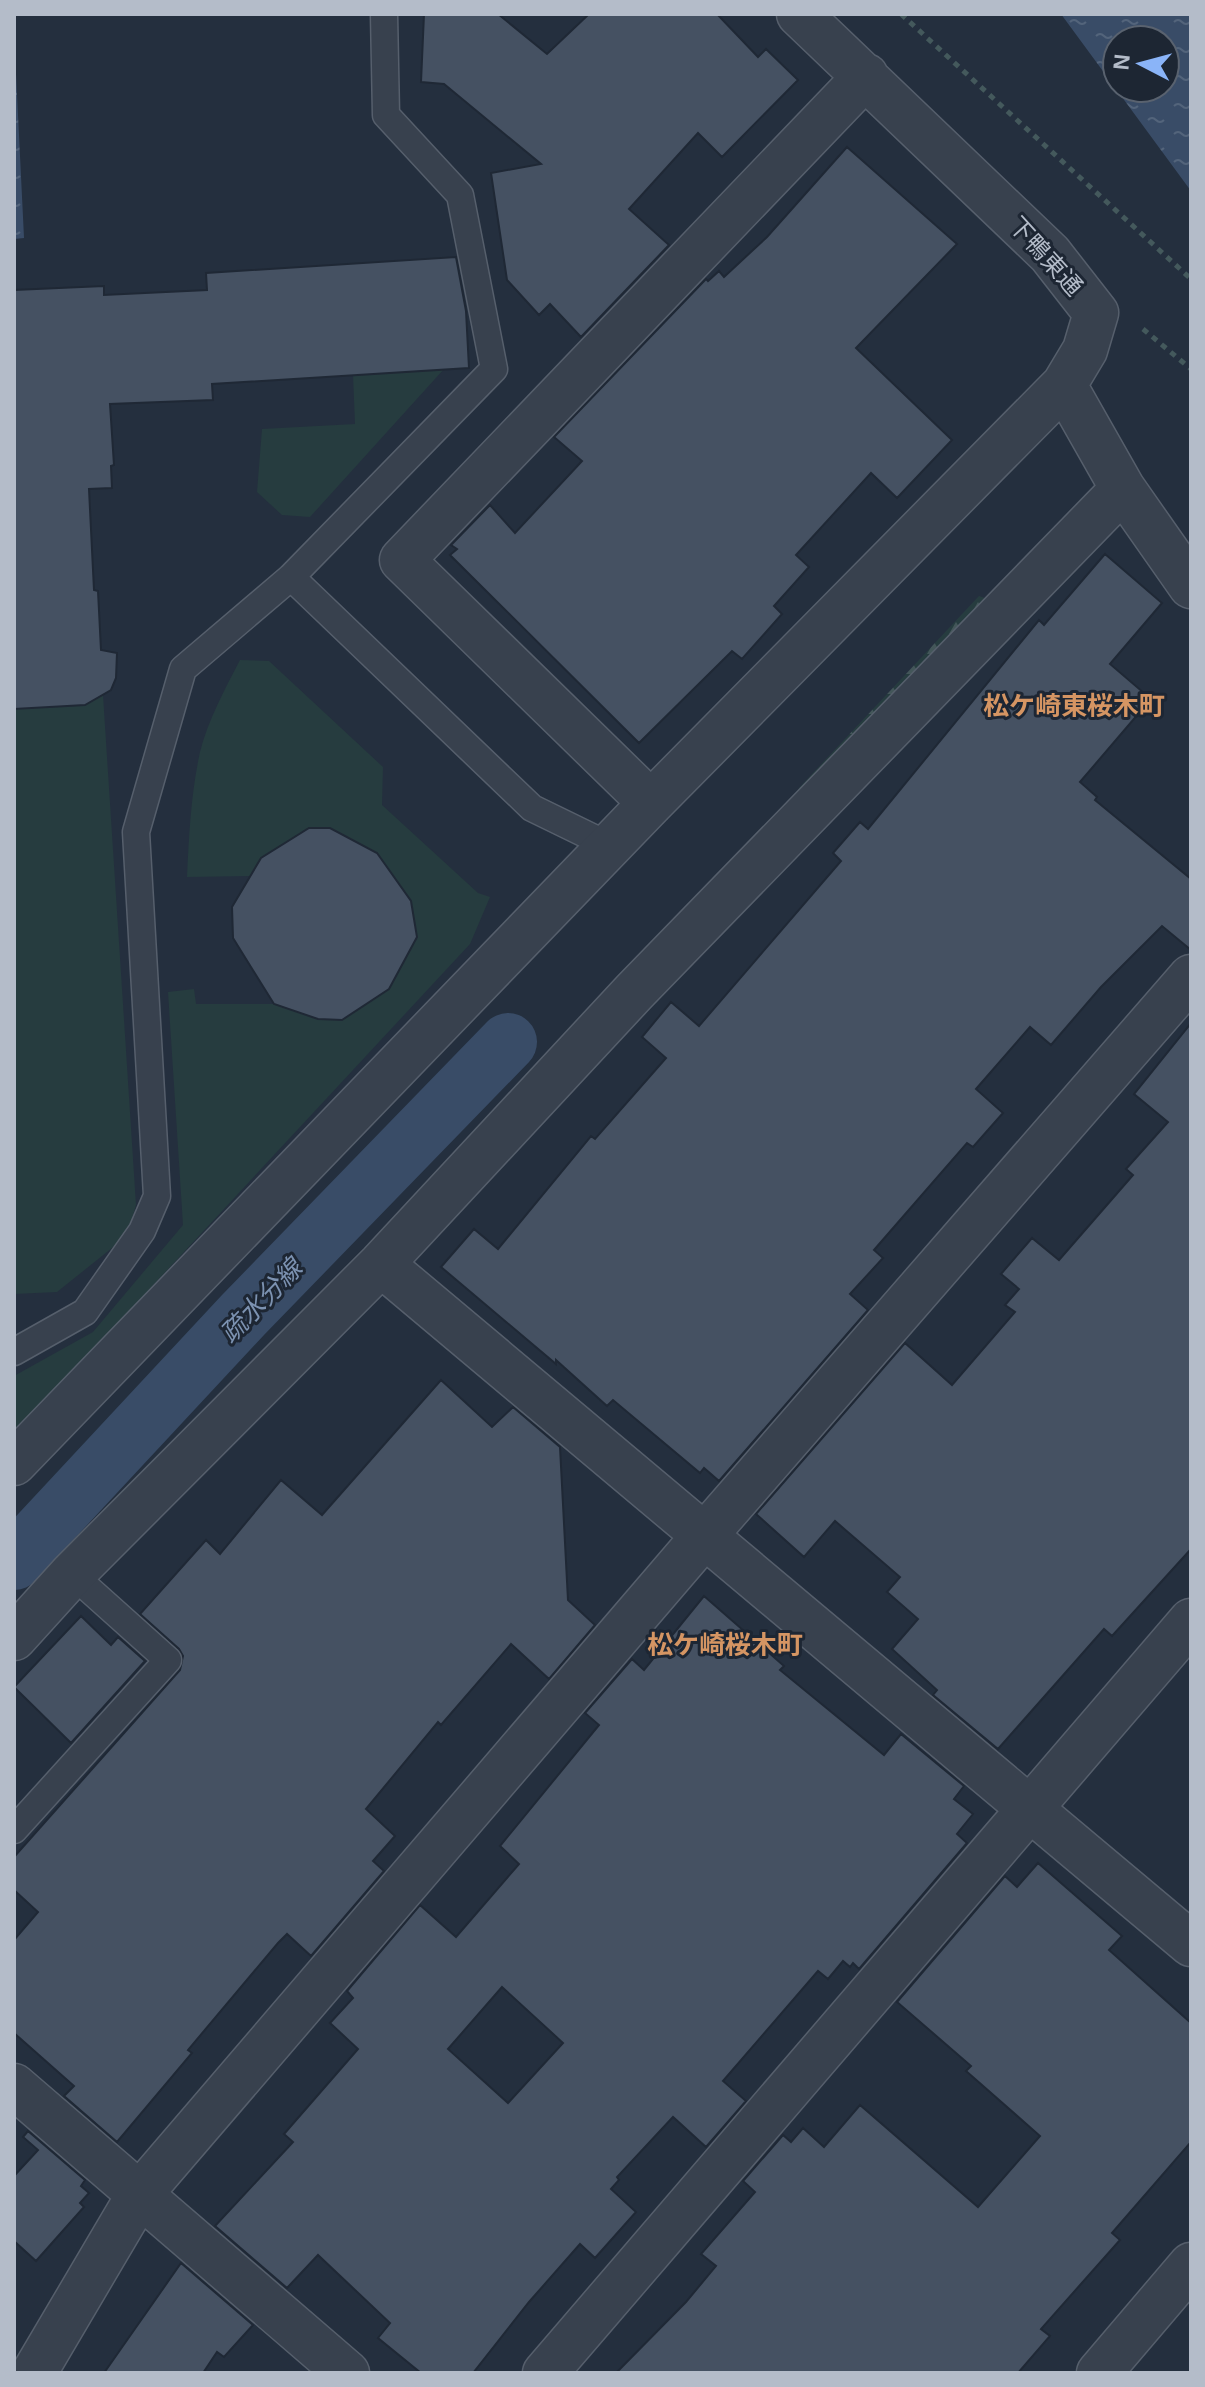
<svg xmlns="http://www.w3.org/2000/svg" width="1205" height="2387" font-family="Arial,'Noto Sans JP',sans-serif">
  <style>
    .green { fill: #263c3f }
    .forest { fill: url(#forest-firs) }
    .water { fill: url(#water-ripples); fill-rule: evenodd }
    .lines { fill: none; stroke-linecap: round; stroke-linejoin: round }
    .canal { stroke: #394c67; stroke-width: 58 }
    .building { fill: #455162; stroke: #1f2835; stroke-width: 2; fill-rule: evenodd }
    .lane-casing { stroke: #565f6c; stroke-width: 29 }
    .street-casing { stroke: #565f6c; stroke-width: 47 }
    .path { stroke: #44595c; stroke-width: 5; stroke-dasharray: 6 6; stroke-linecap: butt }
    .lane { stroke: #38414e; stroke-width: 26 }
    .street { stroke: #38414e; stroke-width: 44 }
    .labels { text-anchor: middle; dominant-baseline: central; stroke-width: 6; stroke-linejoin: round; paint-order: stroke }
    .street-label { font-size: 24px; fill: #b4bcc9; stroke: #1d2633 }
    .neighbourhood-label { font-size: 26px; font-weight: bold; fill: #d59563; stroke: #1d2633 }
    .water-label { font-size: 26px; font-style: italic; fill: #7c92b1; stroke: #1d2633 }
  </style>
  <defs>
    <pattern id="forest-firs" width="22" height="20" patternUnits="userSpaceOnUse" patternTransform="scale(2)"><rect width="22" height="20" fill="#263c3f"/><path d="M5 1l3.5 6h-7zM16 11l3.5 6h-7z" fill="#435659"/></pattern>
    <pattern id="water-ripples" width="26" height="14" patternUnits="userSpaceOnUse" patternTransform="scale(2)"><rect width="26" height="14" fill="#394c67"/><path d="M2 4q2-2 4 0t4 0M15 11q2-2 4 0t4 0" fill="none" stroke="#53647b"/></pattern>
  </defs>
  <rect width="100%" height="100%" fill="#242f3e"/>
  <path class="green" d="M444,369L310,517L282,515L257,492L262,429L355,424L353,375Z
    M240,660L269,661L383,767L382,805L478,893L490,897L470,944L14,1435V1376L93,1332L183,1225L168,992L194,989L196,1004H274L318,1019L342,1020L389,989L417,937L411,901L377,853L330,828H309L261,858L251,876L187,877C189,835 191,793 200,752C208,720 225,689 240,660Z
    M77,682L103,695L136,1205L127,1236L57,1292L14,1294V709L76,706Z"/>
  <path class="forest" d="M979,596L993,601L796,795L799,788Z"/>
  <path class="water" d="M1061,14H1191V191ZM1117,40H1165V88H1117Z
    M14,33L24,238L14,239Z"/>
  <g class="lines">
    <path class="canal" d="M14,1561L243,1315L508,1042"/>
  </g>
  <path class="building" d="M424,14H498L547,54L589,14H717L758,57L766,49L798,80L722,157L698,133L629,209L669,245L581,337L550,304L539,315L507,280L491,173L541,164L444,84L421,82Z
    M847,147L957,244L856,348L952,440L897,498L871,473L796,555L809,567L774,606L782,614L742,659L732,651L639,743L450,555L457,549L451,545L490,505L515,533L582,461L554,437L706,279L708,281L719,271L724,277L767,237Z
    M456,257L466,311L469,368L212,384L213,400L110,404L114,465L111,466L112,488L89,489L94,590L98,591L101,650L117,653L116,678L111,690L85,705L14,709V290L104,286V295L207,290L206,273Z
    M1105,554L1162,603L1110,664L1151,699L1080,782L1097,797L1095,800L1191,879V950L1162,926L1101,987L1051,1045L1030,1027L976,1089L1003,1113L973,1147L967,1143L874,1250L883,1258L850,1294L868,1310L719,1481L704,1468L700,1473L613,1400L607,1406L556,1360V1364L441,1267L474,1229L498,1249L591,1136L595,1139L666,1058L642,1037L671,1002L699,1026L841,861L833,853L860,822L868,829L1039,620L1044,625Z
    M309,828H330L377,853L411,901L417,937L389,989L342,1020L318,1019L274,1004L233,938L232,907L261,858Z
    M1191,1023V1549L1112,1636L1104,1629L998,1749L933,1695L937,1690L892,1649L918,1619L887,1592L900,1577L835,1521L804,1557L756,1514L905,1343L952,1385L1015,1312L1005,1305L1019,1289L1001,1274L1032,1238L1059,1260L1133,1175L1126,1169L1168,1122L1134,1094Z
    M441,1380L492,1427L513,1407L560,1447L568,1600L595,1625L549,1679L511,1644L441,1725L438,1722L366,1809L395,1836L373,1861L384,1871L311,1956L287,1934L278,1943L188,2050L192,2053L117,2142L64,2096L74,2086L14,2033V1940L38,1912L14,1890V1857L180,1670L183,1656L179,1649L140,1614L206,1540L220,1554L281,1480L322,1515Z
    M704,1596L784,1666L780,1670L884,1755L901,1734L964,1786L954,1799L973,1814L957,1834L967,1843L859,1969L853,1963L850,1967L843,1961L828,1979L818,1971L723,2081L746,2101L706,2147L673,2117L617,2177L619,2180L611,2189L636,2212L595,2258L580,2244L529,2302L473,2373H421L378,2338L390,2323L318,2255L287,2288L215,2226L293,2142L284,2134L358,2049L330,2023L353,1998L347,1991L420,1905L456,1937L519,1864L500,1846L599,1725L585,1713L632,1659L644,1670ZM502,1987L563,2043L508,2103L448,2049Z
    M81,1616L111,1645L118,1637L145,1661L71,1743L14,1687Z
    M1038,1863L1122,1936L1109,1950L1191,2023V2142L1112,2233L1120,2240L1041,2329L1050,2336L1018,2373H616L686,2302L716,2266L701,2254L755,2192L743,2181L783,2135L791,2142L803,2128L824,2147L860,2105L978,2207L1040,2136L966,2071L971,2066L897,2002L1005,1876L1017,1887Z
    M28,2131L85,2180L81,2186L89,2193L80,2203L84,2207L36,2261L14,2241V2176L38,2150L23,2137Z
    M181,2263L253,2325L224,2357L217,2352L203,2373H104Z"/>
  <g class="lines">
    <g class="lane-casing">
      <path id="lane" d="M291,577L494,369L460,195L386,115L384,14
        M14,1352L85,1312L142,1231L157,1196L136,832L183,669L291,577L532,808L610,846
        M14,1830L168,1660L72,1574"/>
    </g>
    <g class="street-casing">
      <path id="street" d="M799,14L1050,254L1096,313L1085,350L1064,385L1123,489L1191,586
        M651,803L402,560L866,76
        M381,1264L1191,1944
        M14,1463L651,803L1064,385
        M14,1638L72,1574L381,1264L634,992L1123,489
        M14,2086L347,2373
        M34,2373L139,2195L705,1535L1191,977
        M545,2373L1191,1621
        M1099,2373L1191,2265"/>
    </g>
    <path class="path" d="M901,14L1191,279
      M1143,329L1191,369"/>
    <use href="#lane" class="lane"/>
    <use href="#street" class="street"/>
  </g>
  <g class="labels">
    <g class="street-label">
      <text transform="translate(1046 256) rotate(48)">下鴨東通</text>
    </g>
    <g class="neighbourhood-label">
      <text x="1074" y="706">松ケ崎東桜木町</text>
      <text x="725" y="1645">松ケ崎桜木町</text>
    </g>
    <g class="water-label">
      <text transform="translate(261 1301) rotate(-46)">疏水分線</text>
    </g>
  </g>
  <rect width="1205" height="2387" fill="none" stroke="#b4bcc9" stroke-width="32"/>
  <g transform="translate(1141 64) rotate(276)"><circle r="38" fill="#1d2633" stroke="#59626f" stroke-width="2"/>
  <path d="M0-6L14 30L0 20L-14 30Z" fill="#8ab4f8"/>
  <text y="-12" font-size="22" font-weight="bold" text-anchor="middle" fill="#b4bcc9">N</text>
  </g>
</svg>
